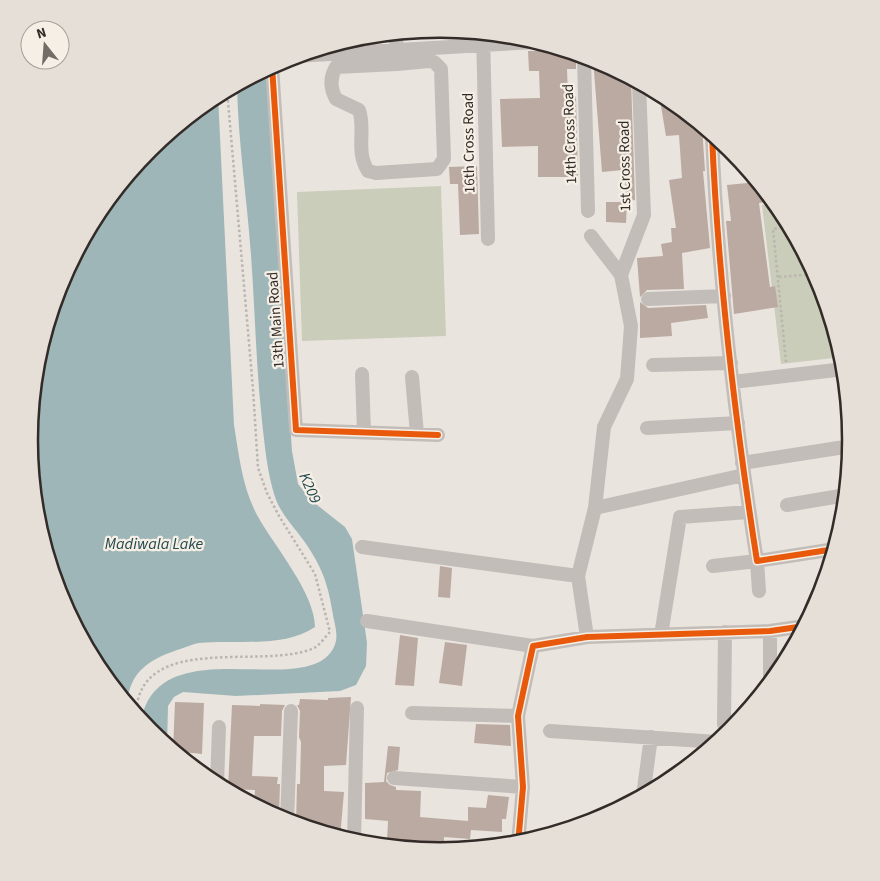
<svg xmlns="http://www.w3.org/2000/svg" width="880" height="881" font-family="'Source Sans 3',sans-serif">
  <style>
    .green { fill: #cacdba }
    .water { fill: #9eb6b8 }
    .building { fill: #bbaaa2 }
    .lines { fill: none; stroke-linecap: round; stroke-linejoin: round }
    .path { stroke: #bbb5b0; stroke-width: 2.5; stroke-dasharray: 2.5 2.5; stroke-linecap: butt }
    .minor { stroke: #c2bdb8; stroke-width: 14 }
    .cycleway-casing { stroke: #f6efe6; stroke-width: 9 }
    .cycleway { stroke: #e8590c; stroke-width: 6 }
    .labels { text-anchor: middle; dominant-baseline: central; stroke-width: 4.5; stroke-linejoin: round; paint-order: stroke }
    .street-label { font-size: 15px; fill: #322b27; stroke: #f6efe6 }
    .water-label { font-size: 16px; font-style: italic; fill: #22494e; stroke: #f6efe6 }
    .rim { fill: none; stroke: #322b27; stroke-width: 2.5 }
  </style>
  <rect width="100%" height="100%" fill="#eae4de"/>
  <path class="green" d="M441,186L446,336L302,341L297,192Z
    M775,204L782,212L820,283L842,357L781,364L762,205Z"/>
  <path class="water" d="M266,70L292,451L298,484L312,501L345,527L352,539L367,643L366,666L356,685L340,691L236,696L183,692L174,697L168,706L167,746L141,721C159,626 308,702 334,647C339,636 335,626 333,615C328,583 322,567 304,541C293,526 281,514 275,497C267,472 265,447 262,421C256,366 255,310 251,255C247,198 238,142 237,85Z
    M218,95L234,425C239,455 242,487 257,515C274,546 315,593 315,627C282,649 237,639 199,643C192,644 184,648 177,650C149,660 130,671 127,704L98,669L60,598L37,520L29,440L37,360L60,283L98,212L149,150Z"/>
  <path class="building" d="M547,45L576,54V69H567L568,96H576L578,177H538V146L502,147L500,99L540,98L539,71H529L528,51H536Z
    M593,59L631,79L635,200L628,201L623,170L602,172Z
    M659,94L702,126L705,171H703L710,248L682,253L684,289L647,290L640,297L637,258L663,256L661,244L672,242L671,228H676L669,180L682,178L679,135L666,136Z
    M477,166L479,234L460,235L458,184H450L449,167Z
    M757,182L773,201L759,203L770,287L775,286L778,307L734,314L726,221H731L727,185Z
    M606,202H627L626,223L606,222Z
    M640,302L648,308L706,305L708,318L671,323L672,336L640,338Z
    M440,566L452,568L450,598L438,597Z
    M400,635L418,638L414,686L395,685Z
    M445,642L467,645L462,686L439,683Z
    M351,697L346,765L324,766V791L344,792L340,838L296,825L297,784H300L301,742L299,737L300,711L297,705H299L300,699L328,700V698Z
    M175,702L204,703L202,754L173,751Z
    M260,704L285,705L282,711L281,736H254L252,776L278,777L277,784H280L279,814H270L254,805L255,790L228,789L232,705L260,706Z
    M476,724L510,725L511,746L474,743Z
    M388,746L400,747L398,770L387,773L386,781L390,785L396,787V790L421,791L420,817L468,821V807L486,808L488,795L509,797L506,819H502V832L471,830L470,839L444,837V842H387L388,821L365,819V783L384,782Z"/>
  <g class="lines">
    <path class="path" d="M779,277L815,274
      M786,362L773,229L789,226
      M136,715C138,630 264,671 314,648C320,645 325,637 330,632L315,574L279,516L267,493L258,468L253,389L227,90"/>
    <path class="minor" d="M396,34L397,64L429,61L434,62L441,69L444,159L437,169L376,173L368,171C355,151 366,130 359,110L336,99C330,88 330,77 336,67L397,64
      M483,34L488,239
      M296,56L535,42
      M584,57L588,211
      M272,66L296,430L438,435
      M712,135C718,277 735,420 757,561L835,549
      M621,275L644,215L639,83
      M648,299L724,296
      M653,365L731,363
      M362,374L364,432
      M412,377L417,434
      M733,382L844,369
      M647,428L738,423
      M742,463L851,446
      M787,505L846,495
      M595,508L744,475
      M362,547L578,576
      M713,566L757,561L759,591
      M367,621L533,646
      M661,635L680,517L749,512
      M587,637L578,576L595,508L604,427L627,379L631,326L621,275L591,236
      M770,684V631
      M412,713L518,716
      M724,724L725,632
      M550,731L718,742
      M394,778L523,787
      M217,785L219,727
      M643,796L651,737
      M287,822L291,711
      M354,842L357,708
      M518,844L523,787L518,716L533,646L587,637L770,631L805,626
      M434,851H444"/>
    <g class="cycleway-casing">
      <path id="cycleway" d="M272,66L296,430L438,435
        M712,135C718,277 735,420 757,561L835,549
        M518,844L523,787L518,716L533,646L587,637L770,631L805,626"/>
    </g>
    <use href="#cycleway" class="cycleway"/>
  </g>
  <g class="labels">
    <g class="street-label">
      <text transform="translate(570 134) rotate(-92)">14th Cross Road</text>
      <text transform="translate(469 143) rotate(-91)">16th Cross Road</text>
      <text transform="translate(625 166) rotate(-91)">1st Cross Road</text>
      <text transform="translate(276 320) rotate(-94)">13th Main Road</text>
    </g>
    <g class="water-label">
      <text transform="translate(310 488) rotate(66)">K209</text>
      <text x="154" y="544">Madiwala Lake</text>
    </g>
  </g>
  <path d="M0 0H880V881H0ZM38 440a402 402 0 1 1 804 0a402 402 0 1 1-804 0Z" fill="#e6dfd7" fill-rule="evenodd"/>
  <path class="rim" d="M38 440a402 402 0 1 1 804 0a402 402 0 1 1-804 0Z"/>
  <g transform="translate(45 45) rotate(343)"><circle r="24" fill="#f6efe6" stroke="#a8a19a"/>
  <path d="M0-4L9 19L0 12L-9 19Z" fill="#726c67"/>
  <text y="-8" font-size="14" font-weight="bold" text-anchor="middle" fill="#322b27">N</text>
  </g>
</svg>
